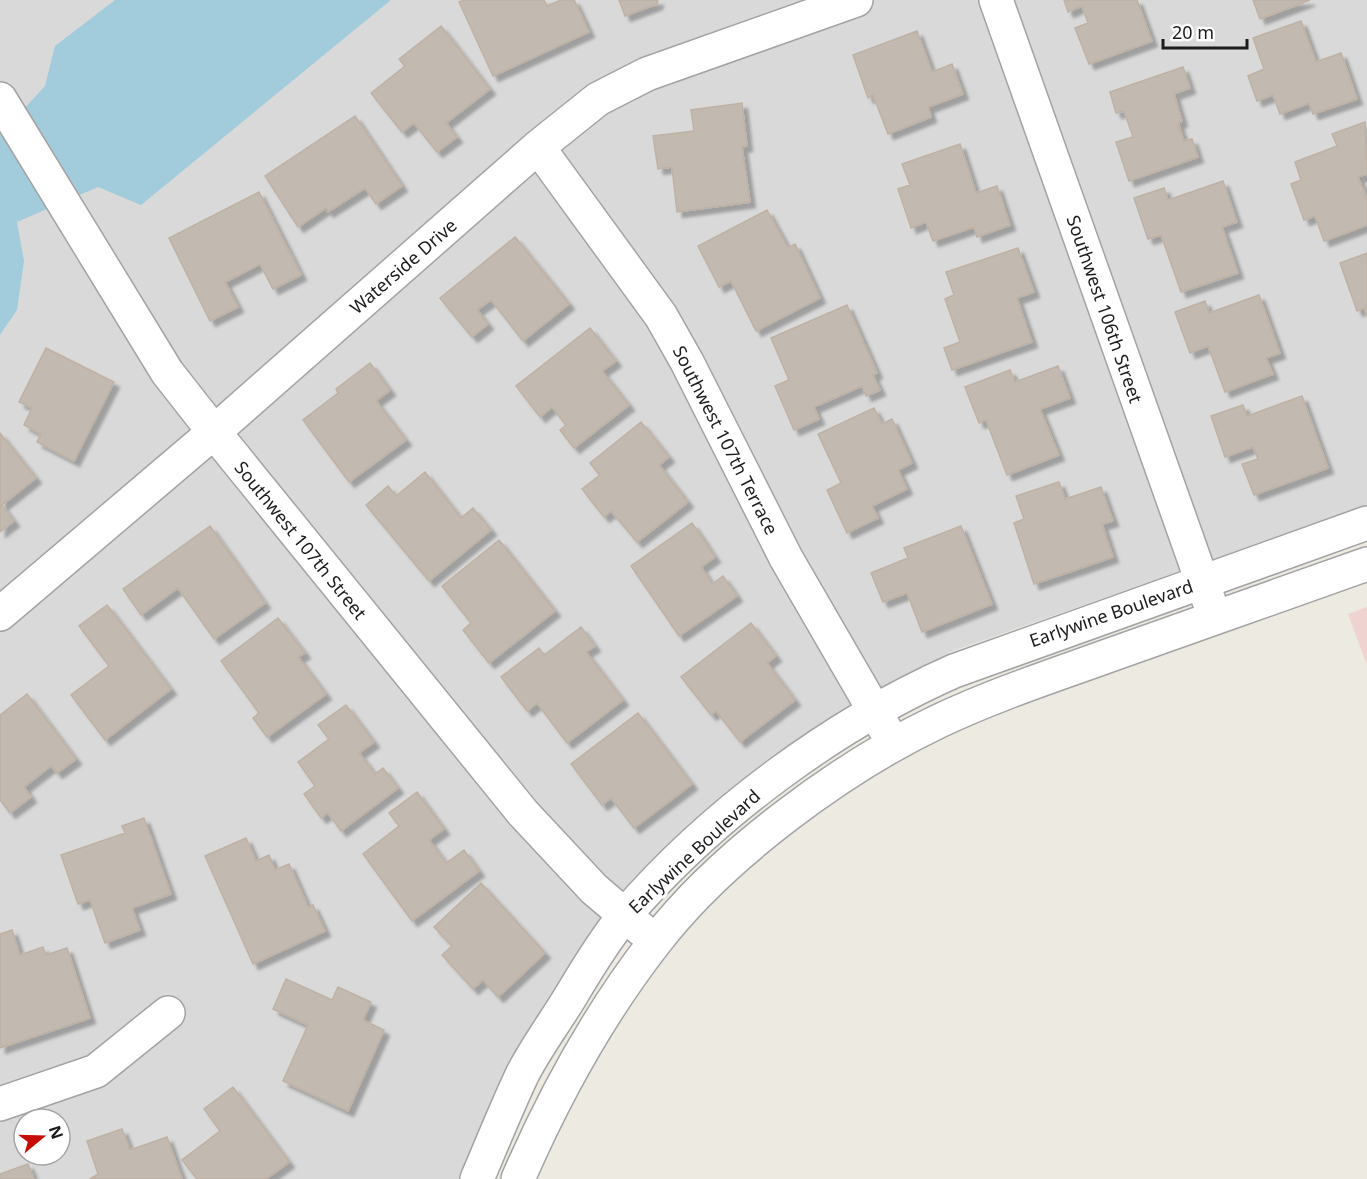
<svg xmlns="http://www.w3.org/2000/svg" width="1367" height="1179" font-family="'Noto Sans',sans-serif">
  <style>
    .residential { fill: #dad9d9; fill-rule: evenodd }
    .commercial { fill: #efd3d1 }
    .water { fill: #a2cbdb }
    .building { fill: #c2bab1; stroke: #bfb1a4; stroke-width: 1.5; filter: url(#shadow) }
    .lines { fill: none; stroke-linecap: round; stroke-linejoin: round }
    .minor-casing { stroke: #a3a3a3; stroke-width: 36 }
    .minor { stroke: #fff; stroke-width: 33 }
    .labels { text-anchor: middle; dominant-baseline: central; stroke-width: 6; stroke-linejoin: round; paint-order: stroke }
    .street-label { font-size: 18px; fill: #1c1c1c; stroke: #fff }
  </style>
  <defs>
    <filter id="shadow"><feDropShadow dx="5.5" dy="5.5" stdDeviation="1.5" flood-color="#0004"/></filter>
  </defs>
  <rect width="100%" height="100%" fill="#edeae2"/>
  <path class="residential" d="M0,0H1367V505L953,651L824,723L699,818L463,1179H0ZM24,1119H60V1155H24Z"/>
  <path class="commercial" d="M1367,607V665L1348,614Z"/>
  <path class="water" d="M115,0H391L141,205L98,187L17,222L24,261L17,310L0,335V135L45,86L55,46Z"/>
  <path class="building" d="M464,0H544L547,6L561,0H574L589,32L493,76L459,2Z
    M619,0H658L657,4L625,16Z
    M1064,0H1137L1152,41L1089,64L1075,28L1088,23L1082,6L1068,12Z
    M1253,0H1310L1260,19Z
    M1301,21L1316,62L1341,53L1357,99L1313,114L1309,103L1280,114L1273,95L1257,101L1248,76L1264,69L1253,38Z
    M441,26L490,89L446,123L457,137L437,152L414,123L402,132L371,93L405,66L399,59Z
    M917,31L932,72L952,64L963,94L928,107L931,117L888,134L873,95L868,98L853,55Z
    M1183,67L1190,88L1174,94L1182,121L1178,123L1184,141L1192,139L1198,157L1129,181L1116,142L1133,137L1124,111L1116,113L1110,92Z
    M742,103L747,146L742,147L750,202L677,212L672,167L658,169L653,136L694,131L691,110Z
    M355,116L402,186L376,204L365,188L328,212L326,208L298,227L265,176Z
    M1365,122L1367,174L1358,177L1367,199V225L1324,241L1315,216L1304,220L1291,184L1301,180L1295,162L1337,146L1332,134Z
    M960,144L976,193L997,186L1010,225L977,237L974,227L933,241L926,222L911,228L898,189L910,185L902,164Z
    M1223,181L1237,222L1222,227L1238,273L1181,292L1161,235L1148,239L1134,198L1164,188L1168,200Z
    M259,192L301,275L273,289L260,264L225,282L238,307L210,321L169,238Z
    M767,210L788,248L795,244L820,298L756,331L731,281L719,287L698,246Z
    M515,237L569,304L523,341L491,300L477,310L488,324L472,337L440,298Z
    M1018,248L1034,292L1017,298L1032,342L952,370L944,348L960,342L945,299L954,295L946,272Z
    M1367,253V316L1364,308L1357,311L1340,263Z
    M1259,295L1280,353L1266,358L1273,374L1225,392L1208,346L1190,353L1175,312L1205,301L1209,313Z
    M847,305L877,373L873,375L880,390L866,396L862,386L814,407L819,419L794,430L775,386L789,380L771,338Z
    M590,328L616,361L602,371L629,405L574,448L560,430L566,425L552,407L540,417L516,386Z
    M46,348L114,382L74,461L37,442L41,434L24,425L32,408L19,402Z
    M370,363L390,390L376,401L406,440L349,482L303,420L338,393L336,389Z
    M1058,366L1070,398L1040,409L1059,455L1007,475L986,420L979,423L965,387L1010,370L1015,382Z
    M1302,396L1328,468L1254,495L1242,464L1258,459L1253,447L1225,457L1211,416L1243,405L1247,416Z
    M874,408L882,424L892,419L912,463L898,470L907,489L872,506L878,518L847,533L827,490L841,483L818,434Z
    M641,422L669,457L659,465L688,502L637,542L611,511L604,517L582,489L600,475L590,463Z
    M0,433L36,478L2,505L14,521L0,532Z
    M425,472L461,518L473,508L491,530L429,581L366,505L388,486L396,496Z
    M1059,482L1065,499L1101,487L1113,521L1102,524L1113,557L1034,584L1014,523L1024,519L1016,496Z
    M692,523L715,557L701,567L712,584L723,576L737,596L679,636L631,566Z
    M210,526L265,603L214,639L178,588L141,615L123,589Z
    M961,526L992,604L922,632L907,593L883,602L871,573L908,558L904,548Z
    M499,540L555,611L489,663L463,630L471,623L442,586Z
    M107,605L171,689L105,740L71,695L109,666L79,626Z
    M278,618L305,653L298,657L326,694L267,737L253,718L259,713L221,661Z
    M751,623L776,656L767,663L795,700L740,742L716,711L711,715L681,677Z
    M581,627L595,646L586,652L623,700L567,743L537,703L527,711L501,677L539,648L544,655Z
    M27,694L76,759L57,773L51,766L24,787L31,797L10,813L0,800V715Z
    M346,705L374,742L359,753L375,774L383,768L398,788L341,831L328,813L321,818L304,794L315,786L298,762L329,739L318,725Z
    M638,713L692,784L634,828L611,798L602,805L571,764Z
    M417,792L444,829L429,840L446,863L464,850L479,871L412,921L363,854L399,826L389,813Z
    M144,818L171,894L132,908L140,930L105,943L90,900L78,904L61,855L125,833L122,826Z
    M246,838L256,861L269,855L275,870L289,864L308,907L313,905L325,931L253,964L205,856Z
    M481,883L545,953L498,997L483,980L473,989L442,955L452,946L434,927Z
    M12,930L20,955L43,947L46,955L67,948L90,1018L0,1048V934Z
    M286,979L332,1000L338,987L371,1002L363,1020L384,1030L348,1111L283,1081L308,1025L273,1009Z
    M233,1087L289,1162L266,1179H197L182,1160L220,1131L204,1109Z
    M122,1129L130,1150L167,1137L182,1179H90L98,1174L87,1141Z
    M28,1164L34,1179H0V1174Z"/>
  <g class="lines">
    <g class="minor-casing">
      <path id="minor" d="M996,0L1209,601
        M0,99L167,372L214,432L523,813L594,889L642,930
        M538,147L661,316L687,362L786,558L885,729
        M0,614L214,432L538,147L598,99L647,74L856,0
        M0,1104L96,1071L168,1013
        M477,1179C492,1144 506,1109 522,1075C536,1047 556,1021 572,994C588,967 605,939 625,915C711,815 834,724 954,671L1367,523
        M518,1179C554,1096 599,1014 655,942C721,856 842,767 939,721C996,694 1055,675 1113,654C1198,624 1282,594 1367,564"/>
    </g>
    <use href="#minor" class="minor"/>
  </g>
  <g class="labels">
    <g class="street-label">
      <text transform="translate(403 266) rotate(-41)">Waterside Drive</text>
      <text transform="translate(1105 309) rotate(71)">Southwest 106th Street</text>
      <text transform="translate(726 440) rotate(63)">Southwest 107th Terrace</text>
      <text transform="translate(301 540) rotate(51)">Southwest 107th Street</text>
      <text transform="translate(1111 613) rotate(-19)">Earlywine Boulevard</text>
      <text transform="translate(694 851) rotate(-43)">Earlywine Boulevard</text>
    </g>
  </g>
  <g transform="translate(42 1137) rotate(71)"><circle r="28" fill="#ffffff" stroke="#a4a4a4" stroke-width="1.5"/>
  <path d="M0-4.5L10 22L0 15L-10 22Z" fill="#c50d03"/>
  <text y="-9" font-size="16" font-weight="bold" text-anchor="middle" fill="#1c1c1c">N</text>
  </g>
  <path d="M1163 39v9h84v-9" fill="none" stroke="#1c1c1c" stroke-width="3"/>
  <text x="1172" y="39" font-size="18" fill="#1c1c1c" stroke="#ffffff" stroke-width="4.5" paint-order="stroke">20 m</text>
</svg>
